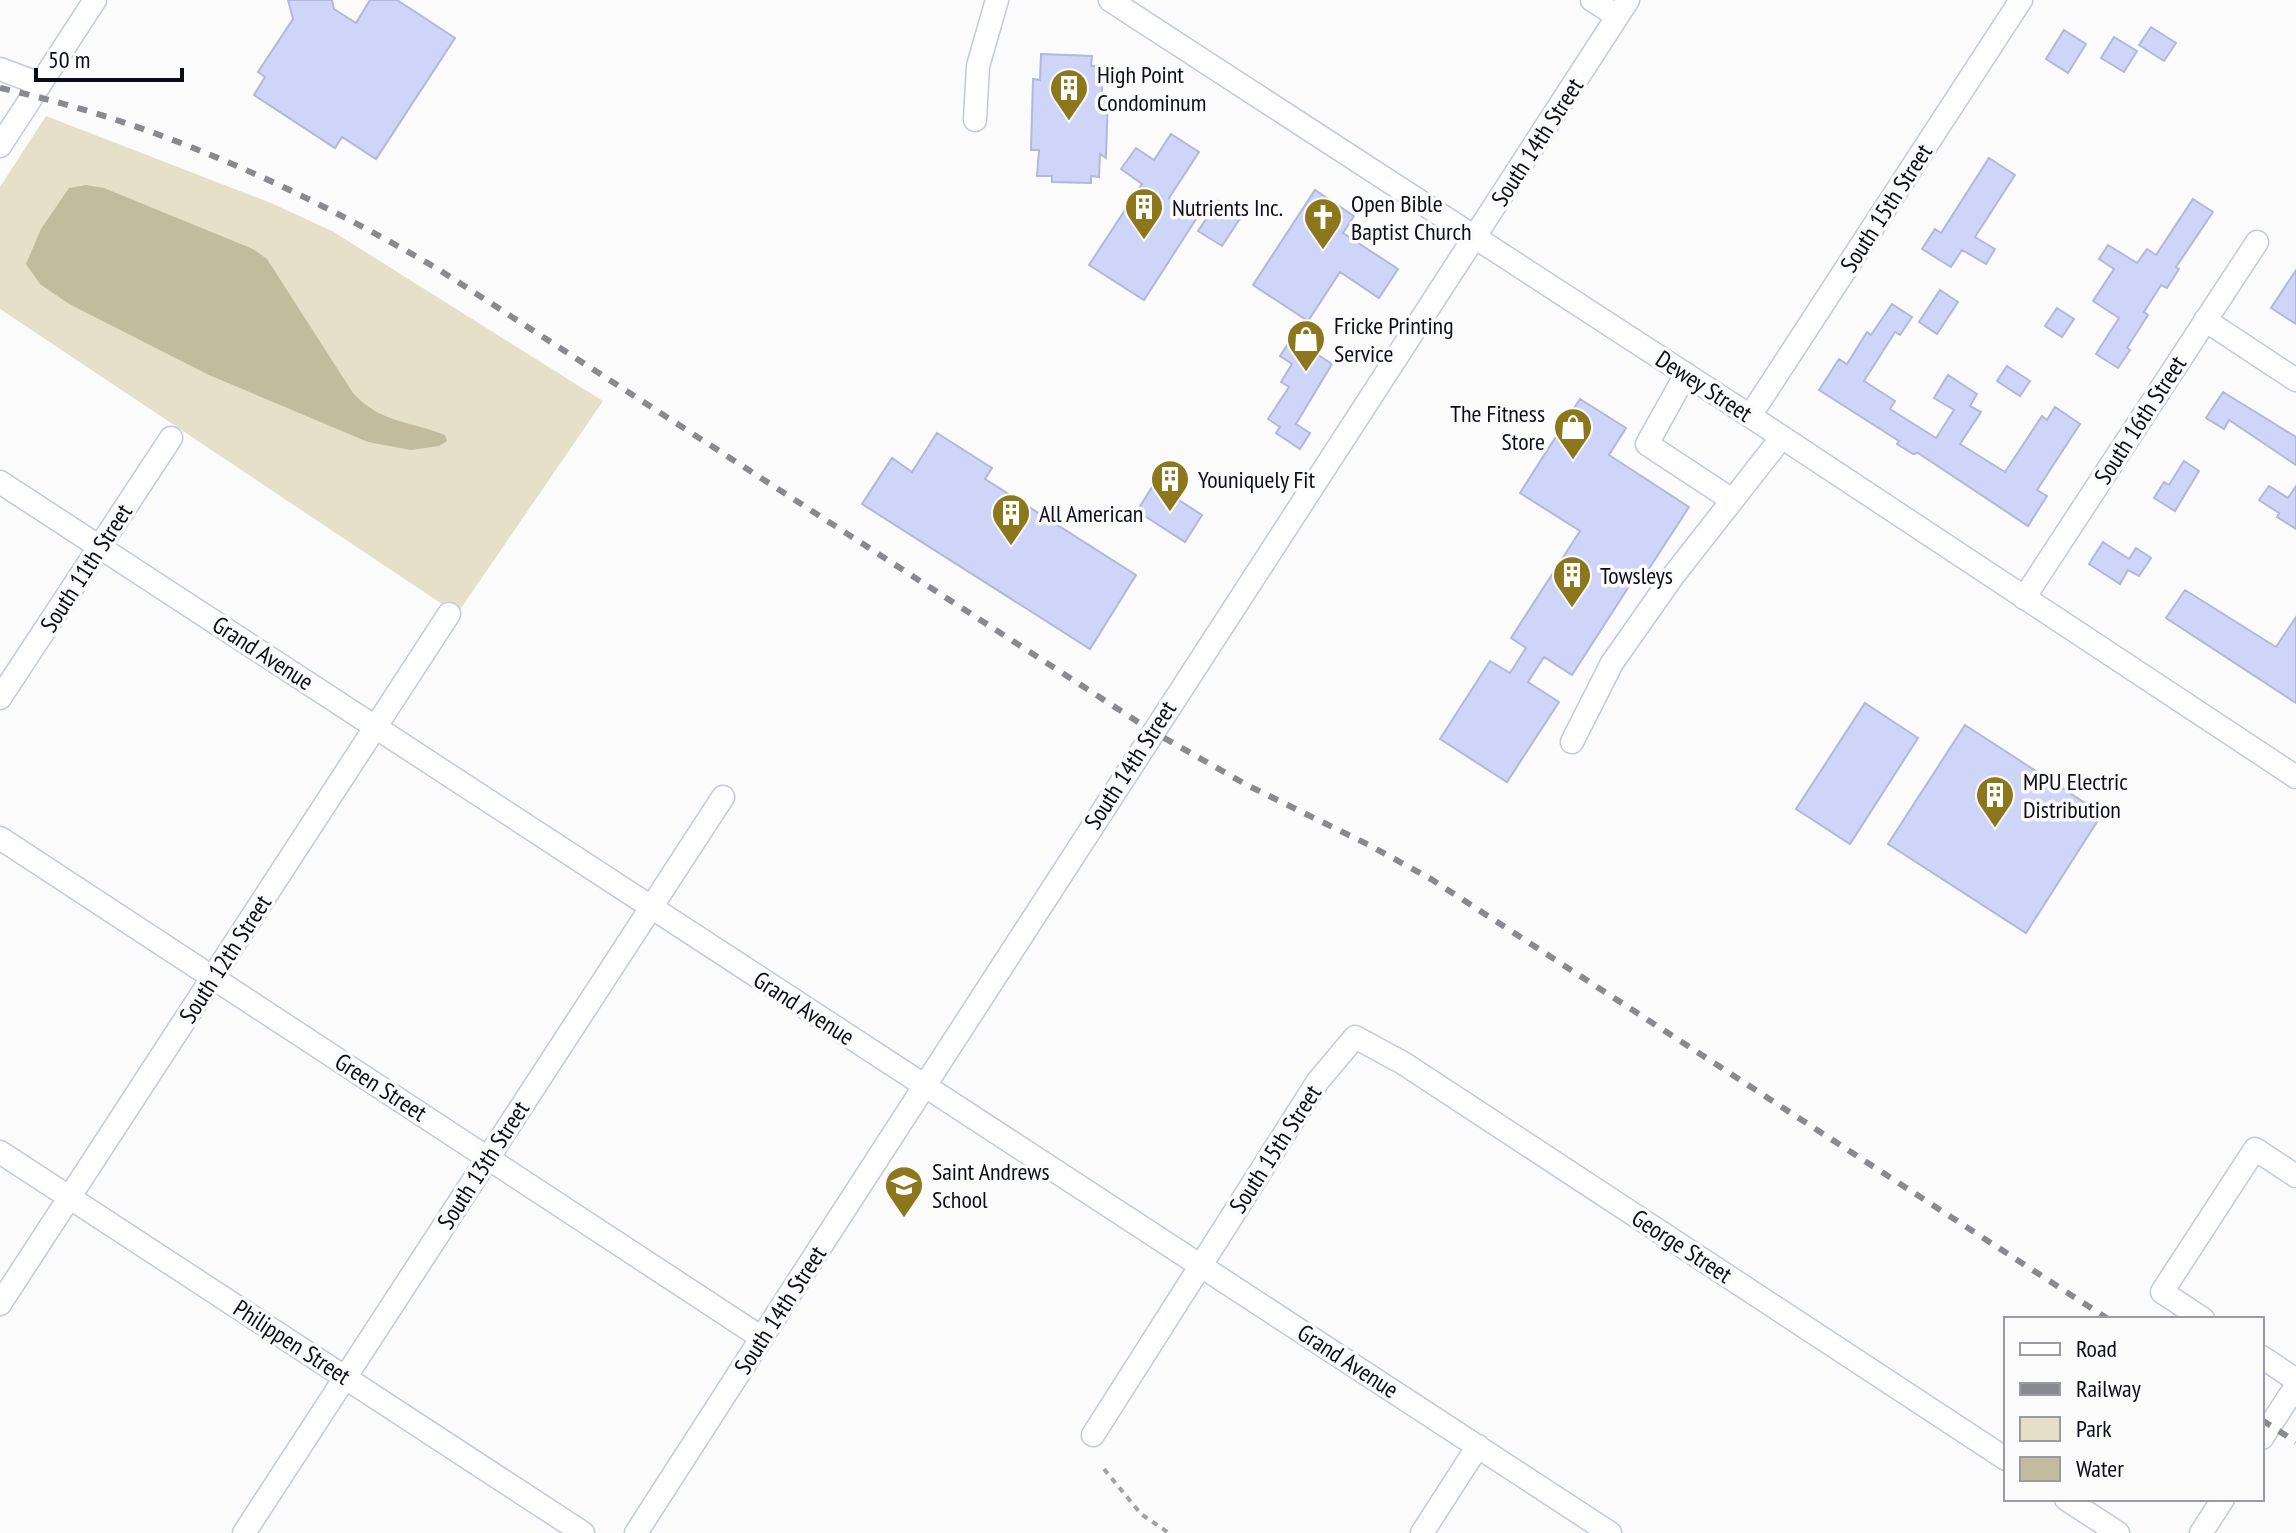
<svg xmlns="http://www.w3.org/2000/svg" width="2296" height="1533" font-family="'PT Sans Narrow',sans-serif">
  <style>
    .green { fill: #e6e0c9 }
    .water { fill: #c2bb9e }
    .building { fill: #ced5f9; stroke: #b1b8db; stroke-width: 2 }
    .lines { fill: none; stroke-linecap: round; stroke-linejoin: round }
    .minor-casing { stroke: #c0c7ea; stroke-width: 25 }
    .path { stroke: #a1a1a6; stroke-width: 4; stroke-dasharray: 6 6; stroke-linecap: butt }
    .minor { stroke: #fff; stroke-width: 22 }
    .rail { stroke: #898a90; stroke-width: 6; stroke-dasharray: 10 10; stroke-linecap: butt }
    .labels { text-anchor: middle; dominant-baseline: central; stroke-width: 7; stroke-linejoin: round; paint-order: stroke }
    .poi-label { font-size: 24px; fill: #0b0d19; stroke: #fbfbfb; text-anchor: start }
    .street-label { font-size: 24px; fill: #0b0d19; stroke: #fbfbfb }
  </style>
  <rect width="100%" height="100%" fill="#fbfbfb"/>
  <path class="green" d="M46,116L271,203L332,231L603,401L457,614L0,309V187Z"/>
  <path class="water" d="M86,185L104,188L253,249L267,259L353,393C380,423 410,421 445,435L447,441L439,446L411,450L368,442L209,375L69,304L40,284L26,264L41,229L69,188Z"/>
  <path class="building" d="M288,0H332L334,9L356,23L370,0H397L455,38L376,159L342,137L335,148L254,95L265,77L258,72L293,19Z
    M2151,27L2176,43L2164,61L2139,45Z
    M2064,30L2086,44L2068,73L2046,59Z
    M2114,37L2137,51L2124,72L2101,58Z
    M1041,54L1092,56L1091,66H1102V94H1108L1106,158L1100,154L1099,177L1091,176V183L1052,182V176H1037L1039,150H1031L1033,79L1040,80Z
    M1171,134L1199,152L1169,198L1198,216L1144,300L1089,265L1142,184L1121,169L1136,148L1154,160Z
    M1989,158L2015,175L1975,237L1995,249L1986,264L1962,250L1951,267L1922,249L1935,229L1941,233Z
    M1315,190L1354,216L1343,233L1398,269L1379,298L1340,272L1308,321L1253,285Z
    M2193,199L2213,212L2176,267L2179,269L2167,288L2161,285L2144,312L2148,315L2127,348L2130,350L2118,368L2096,354L2119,318L2093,301L2114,269L2099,259L2108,245L2137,263L2147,249L2156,255Z
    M1218,201L1241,217L1222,246L1198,231Z
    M2296,270V324L2271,308Z
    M1940,290L1958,302L1937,334L1919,322Z
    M1892,304L1912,317L1900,335L1895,332L1864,381L1895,401L1890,409L1936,438L1954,410L1934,398L1948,375L1977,394L1970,406L1981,412L1960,444L2005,472L2042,416L2047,420L2055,407L2080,424L2037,490L2047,496L2028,526L1918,453L1913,454L1897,444L1899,441L1819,390L1839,359L1847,364L1867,332L1871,335Z
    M2057,308L2074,319L2062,337L2045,326Z
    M1292,338L1332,364L1296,424L1310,433L1300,449L1276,433L1280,427L1268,419L1289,387L1281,382L1292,364L1280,356Z
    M2007,366L2030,381L2020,396L1997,381Z
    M2223,392L2296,437V465L2229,420L2224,429L2206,418Z
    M1580,399L1626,428L1609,455L1689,507L1641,581L1635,577L1572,675L1544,657L1528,682L1559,702L1507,782L1440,739L1490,661L1510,673L1526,648L1511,638L1580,531L1520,493Z
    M937,433L992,468L985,479L1136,575L1090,649L862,504L892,458L912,472Z
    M2184,461L2199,471L2175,511L2154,498L2164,482L2169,485Z
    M1154,484L1202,515L1185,542L1137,511Z
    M2269,486L2288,498L2296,486V529L2277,517L2279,513L2259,500Z
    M2103,542L2129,559L2136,548L2151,558L2139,576L2128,570L2120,584L2089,564Z
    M2185,590L2276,647L2296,617V703L2166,618Z
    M1865,703L1918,738L1850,844L1796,809Z
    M1965,725L2102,814L2026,933L1888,844Z"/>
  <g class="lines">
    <g class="minor-casing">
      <path id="minor" d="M1110,0L1750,416L2296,777
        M1592,0L1617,16
        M0,69L40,84
        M975,120L978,66L997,0
        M0,146L95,0
        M2205,320L2296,380
        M1686,374L1647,444L1732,500
        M1750,416L2021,0
        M0,482L1610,1533
        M2024,598L2257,242
        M0,698L171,438
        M1572,742L1612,663L1673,576L1782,437
        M0,838L762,1338
        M0,1152L583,1533
        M0,1304L449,614
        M2203,1319L2162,1292L2255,1149L2296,1176
        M2262,1357L2296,1380
        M1093,1435L1318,1081L1355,1037L1403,1063L2006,1459
        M2262,1438L2296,1386
        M2066,1499L2118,1533
        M244,1533L723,797
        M636,1533C965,1021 1297,511 1628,0
        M1422,1533L1478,1446
        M2201,1533L2223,1499"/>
    </g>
    <path class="path" d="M1104,1469L1141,1514L1169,1533"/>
    <use href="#minor" class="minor"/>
    <path class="rail" d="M0,88C155,122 301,189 438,269L1152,731L1247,785L1369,845L1431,879L2108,1319
      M2262,1420L2296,1442"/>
  </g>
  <defs>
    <g id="building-pin" transform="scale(2)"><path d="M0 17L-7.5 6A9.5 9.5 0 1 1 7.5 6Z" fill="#8c771c" stroke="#fbfbfb"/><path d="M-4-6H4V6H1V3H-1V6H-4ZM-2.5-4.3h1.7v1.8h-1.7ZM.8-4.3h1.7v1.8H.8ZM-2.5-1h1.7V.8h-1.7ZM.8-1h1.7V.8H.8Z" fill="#fff"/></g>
    <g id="church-pin" transform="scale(2)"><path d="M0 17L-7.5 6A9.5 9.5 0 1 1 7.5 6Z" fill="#8c771c" stroke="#fbfbfb"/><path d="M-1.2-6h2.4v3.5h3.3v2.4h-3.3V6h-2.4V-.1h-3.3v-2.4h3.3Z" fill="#fff"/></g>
    <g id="shop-pin" transform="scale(2)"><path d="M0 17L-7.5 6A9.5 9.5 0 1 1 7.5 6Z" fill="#8c771c" stroke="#fbfbfb"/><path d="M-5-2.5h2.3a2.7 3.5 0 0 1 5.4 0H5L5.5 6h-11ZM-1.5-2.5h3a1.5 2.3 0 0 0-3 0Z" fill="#fff"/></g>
    <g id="school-pin" transform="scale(2)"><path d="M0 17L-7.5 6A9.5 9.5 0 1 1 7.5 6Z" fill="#8c771c" stroke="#fbfbfb"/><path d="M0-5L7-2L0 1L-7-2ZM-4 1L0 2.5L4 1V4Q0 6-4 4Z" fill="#fff"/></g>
  </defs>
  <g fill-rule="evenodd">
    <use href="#building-pin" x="1069" y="88"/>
    <use href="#building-pin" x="1144" y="207"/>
    <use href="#church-pin" x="1323" y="217"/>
    <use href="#shop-pin" x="1306" y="339"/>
    <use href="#shop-pin" x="1573" y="427"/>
    <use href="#building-pin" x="1170" y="479"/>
    <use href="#building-pin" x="1011" y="513"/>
    <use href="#building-pin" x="1572" y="575"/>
    <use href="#building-pin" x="1995" y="795"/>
    <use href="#school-pin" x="904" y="1185"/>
  </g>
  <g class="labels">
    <g class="poi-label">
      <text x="1097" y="74">High Point<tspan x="1097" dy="28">Condominum</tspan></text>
      <text x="1351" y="203">Open Bible<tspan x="1351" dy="28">Baptist Church</tspan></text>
      <text x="1172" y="207">Nutrients Inc.</text>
      <text x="1334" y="325">Fricke Printing<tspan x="1334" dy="28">Service</tspan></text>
      <text x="1545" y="413" text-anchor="end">The Fitness<tspan x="1545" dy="28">Store</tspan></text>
      <text x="1198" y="479">Youniquely Fit</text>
      <text x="1039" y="513">All American</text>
      <text x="1600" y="575">Towsleys</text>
      <text x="2023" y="781">MPU Electric<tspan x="2023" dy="28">Distribution</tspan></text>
      <text x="932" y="1171">Saint Andrews<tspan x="932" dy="28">School</tspan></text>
    </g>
    <g class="street-label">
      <text transform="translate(1537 142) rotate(-57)">South 14th Street</text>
      <text transform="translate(1886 208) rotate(-57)">South 15th Street</text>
      <text transform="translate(1704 386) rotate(33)">Dewey Street</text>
      <text transform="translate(2140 420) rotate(-57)">South 16th Street</text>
      <text transform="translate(86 568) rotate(-57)">South 11th Street</text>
      <text transform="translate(263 653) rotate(33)">Grand Avenue</text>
      <text transform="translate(1130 765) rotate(-57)">South 14th Street</text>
      <text transform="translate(225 959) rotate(-57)">South 12th Street</text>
      <text transform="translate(804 1008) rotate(33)">Grand Avenue</text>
      <text transform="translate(381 1087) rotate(33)">Green Street</text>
      <text transform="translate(1275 1149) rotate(-57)">South 15th Street</text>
      <text transform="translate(483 1165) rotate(-57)">South 13th Street</text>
      <text transform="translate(1682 1246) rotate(33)">George Street</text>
      <text transform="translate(780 1310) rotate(-57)">South 14th Street</text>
      <text transform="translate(292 1342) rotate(33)">Philippen Street</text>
      <text transform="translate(1348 1361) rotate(33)">Grand Avenue</text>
    </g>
  </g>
  <rect x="2004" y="1317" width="260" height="184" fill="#fbfbfb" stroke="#9b9ca1" stroke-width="2"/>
  <rect x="2020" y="1343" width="40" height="12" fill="#ffffff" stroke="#9b9ca1" stroke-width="2"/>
  <text x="2076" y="1357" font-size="24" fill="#0b0d19">Road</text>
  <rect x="2020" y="1383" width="40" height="12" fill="#898a90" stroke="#9b9ca1" stroke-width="2"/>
  <text x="2076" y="1397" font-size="24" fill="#0b0d19">Railway</text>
  <rect x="2020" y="1417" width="40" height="24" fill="#e6e0c9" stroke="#9b9ca1" stroke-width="2"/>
  <text x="2076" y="1437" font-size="24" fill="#0b0d19">Park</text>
  <rect x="2020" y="1457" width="40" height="24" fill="#c2bb9e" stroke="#9b9ca1" stroke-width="2"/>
  <text x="2076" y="1477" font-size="24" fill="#0b0d19">Water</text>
  <path d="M36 68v12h146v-12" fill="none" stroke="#0b0d19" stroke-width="4"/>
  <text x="48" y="68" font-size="24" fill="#0b0d19" stroke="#fbfbfb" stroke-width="6" paint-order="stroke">50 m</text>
</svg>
